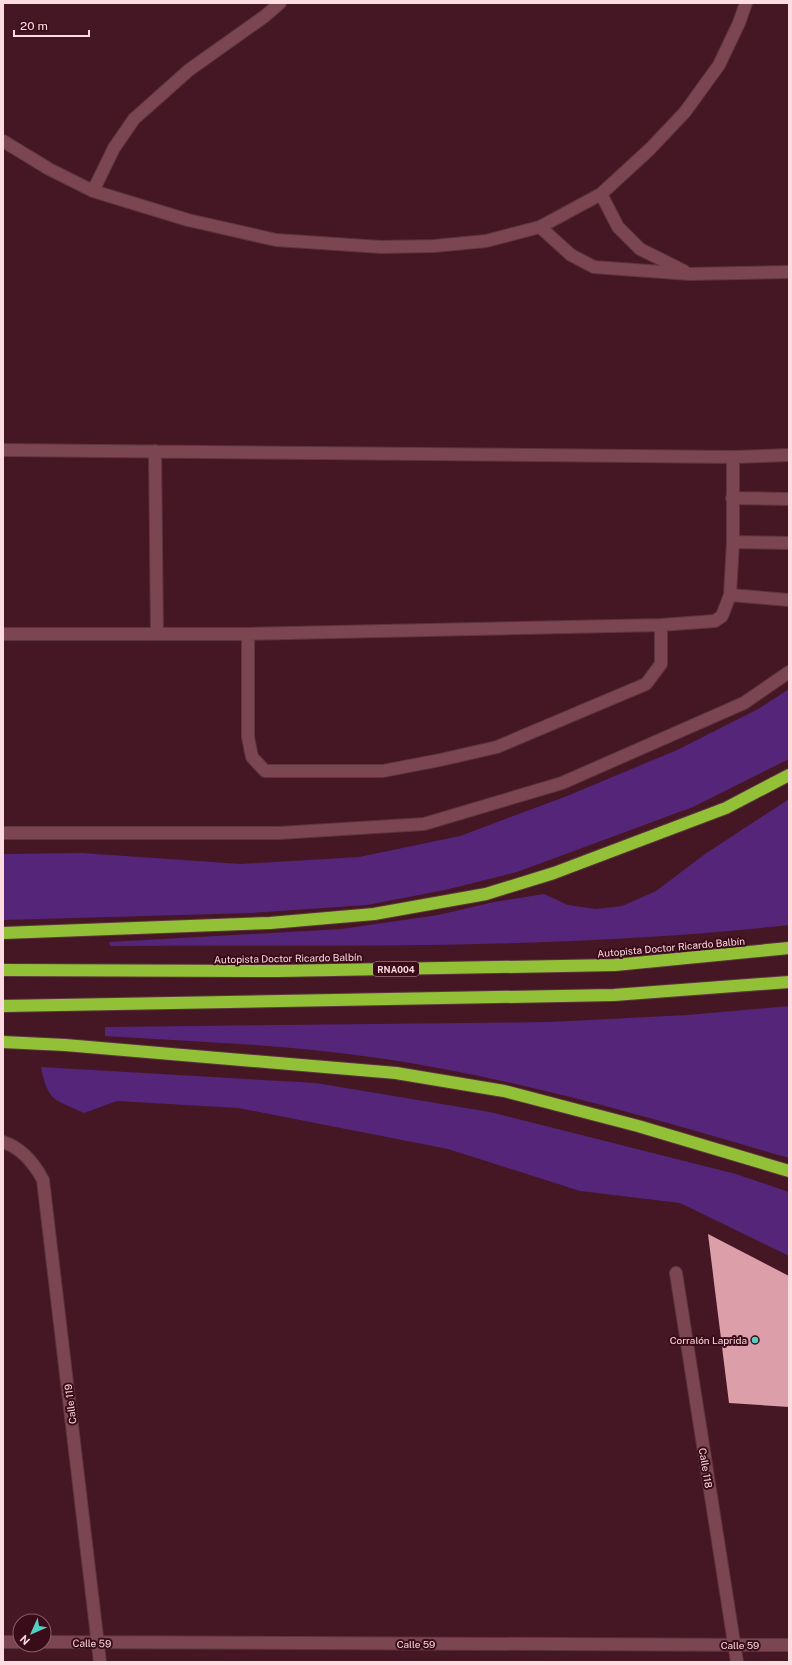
<svg xmlns="http://www.w3.org/2000/svg" width="792" height="1665" font-family="'Public Sans',sans-serif">
  <style>
    .green { fill: #542579 }
    .building { fill: #dc9faa }
    .lines { fill: none; stroke-linecap: round; stroke-linejoin: round }
    .minor-casing { stroke: #5c353f; stroke-width: 14 }
    .highway-casing { stroke: #5c353f; stroke-width: 14 }
    .minor { stroke: #7b4651; stroke-width: 12 }
    .highway { stroke: #92c138; stroke-width: 12 }
    .poi-dot { fill: #57cec2; stroke: #3a0b19; stroke-width: 1.5 }
    .labels { text-anchor: middle; dominant-baseline: central; stroke-width: 4; stroke-linejoin: round; paint-order: stroke }
    .shield { fill: #3a0b19; stroke: #c29da5; stroke-width: 1 }
    .shield-label { font-size: 9px; font-weight: bold; fill: #fddce1 }
    .street-label { font-size: 10px; fill: #fddce1; stroke: #3a0b19 }
    .poi-label { font-size: 10px; fill: #fddce1; stroke: #3a0b19; text-anchor: end }
  </style>
  <rect width="100%" height="100%" fill="#451623"/>
  <path class="green" d="M789,689V759L693,807L517,872L445,890L367,905L252,913L3,920V854L82,853L241,864L359,857L460,836L567,796L677,750L758,709Z
    M789,799V925C564,950 336,945 110,946L109,942L341,929L438,915L494,902L544,894L568,905L596,909L622,906L656,891L705,854Z
    M789,1006V1158C651,1118 513,1077 371,1057C283,1044 194,1042 105,1036V1027L550,1022L687,1015Z
    M41,1067L316,1083L490,1112L736,1174L789,1192V1256L680,1203L580,1191L448,1149L238,1108L117,1101L84,1113C54,1099 48,1102 41,1067Z"/>
  <path class="building" d="M708,1234L789,1276V1407L729,1403Z"/>
  <g class="lines">
    <g class="minor-casing">
      <path id="minor" d="M3,141L49,169L93,191L188,220L276,240L381,247L434,246L486,241L540,227L601,194L650,149L685,112L719,65L739,23L746,3
        M93,191L114,148L134,119L189,70L265,16L280,3
        M601,194L618,227L640,249L684,271
        M540,227L571,255L594,267L689,274L789,272
        M3,450L733,457L789,455
        M155,451L157,634
        M732,498L789,499
        M733,542L789,543
        M730,595L789,600
        M3,634H248L661,625L715,621L722,616L730,595L733,542V457
        M248,634V737L252,757L265,771H383L440,760L497,747L646,684L661,664V625
        M3,833H279L424,824L562,783L744,703L789,672
        M3,1142C22,1148 34,1163 43,1180L100,1662
        M676,1273L737,1662
        M3,1642H20
        M44,1642L789,1645"/>
    </g>
    <g class="highway-casing">
      <path id="highway" d="M3,933L270,923L374,914L486,894L554,873L726,808L789,775
        M3,970L278,971L615,965L789,948
        M3,1006L614,995L789,982
        M3,1042L65,1045L396,1073L504,1091L638,1126L789,1171"/>
    </g>
    <use href="#minor" class="minor"/>
    <use href="#highway" class="highway"/>
  </g>
  <circle class="poi-dot" cx="755" cy="1340" r="4"/>
  <g class="labels">
    <rect class="shield" x="373" y="962" width="46" height="14" rx="3"/>
    <g class="shield-label">
      <text x="396" y="969">RNA004</text>
    </g>
    <g class="street-label">
      <text transform="translate(671 947) rotate(-5)">Autopista Doctor Ricardo Balbín</text>
      <text transform="translate(288 958) rotate(-1)">Autopista Doctor Ricardo Balbín</text>
      <text transform="translate(70 1404) rotate(-97)">Calle 119</text>
      <text transform="translate(706 1468) rotate(81)">Calle 118</text>
      <text transform="translate(92 1643) rotate(1)">Calle 59</text>
      <text x="416" y="1644">Calle 59</text>
      <text x="740" y="1645">Calle 59</text>
    </g>
    <g class="poi-label">
      <text x="747" y="1340">Corralón Laprida</text>
    </g>
  </g>
  <rect width="792" height="1665" fill="none" stroke="#fddce1" stroke-width="8"/>
  <g transform="translate(32 1633) rotate(225)"><circle r="19" fill="#3a0b19" stroke="#885f69"/>
  <path d="M0-3L7 15L0 10L-7 15Z" fill="#57cec2"/>
  <text y="-6" font-size="11" font-weight="bold" text-anchor="middle" fill="#fddce1">N</text>
  </g>
  <path d="M14 30v6h75v-6" fill="none" stroke="#fddce1" stroke-width="2"/>
  <text x="20" y="30" font-size="12" fill="#fddce1" stroke="#3a0b19" stroke-width="3" paint-order="stroke">20 m</text>
</svg>
